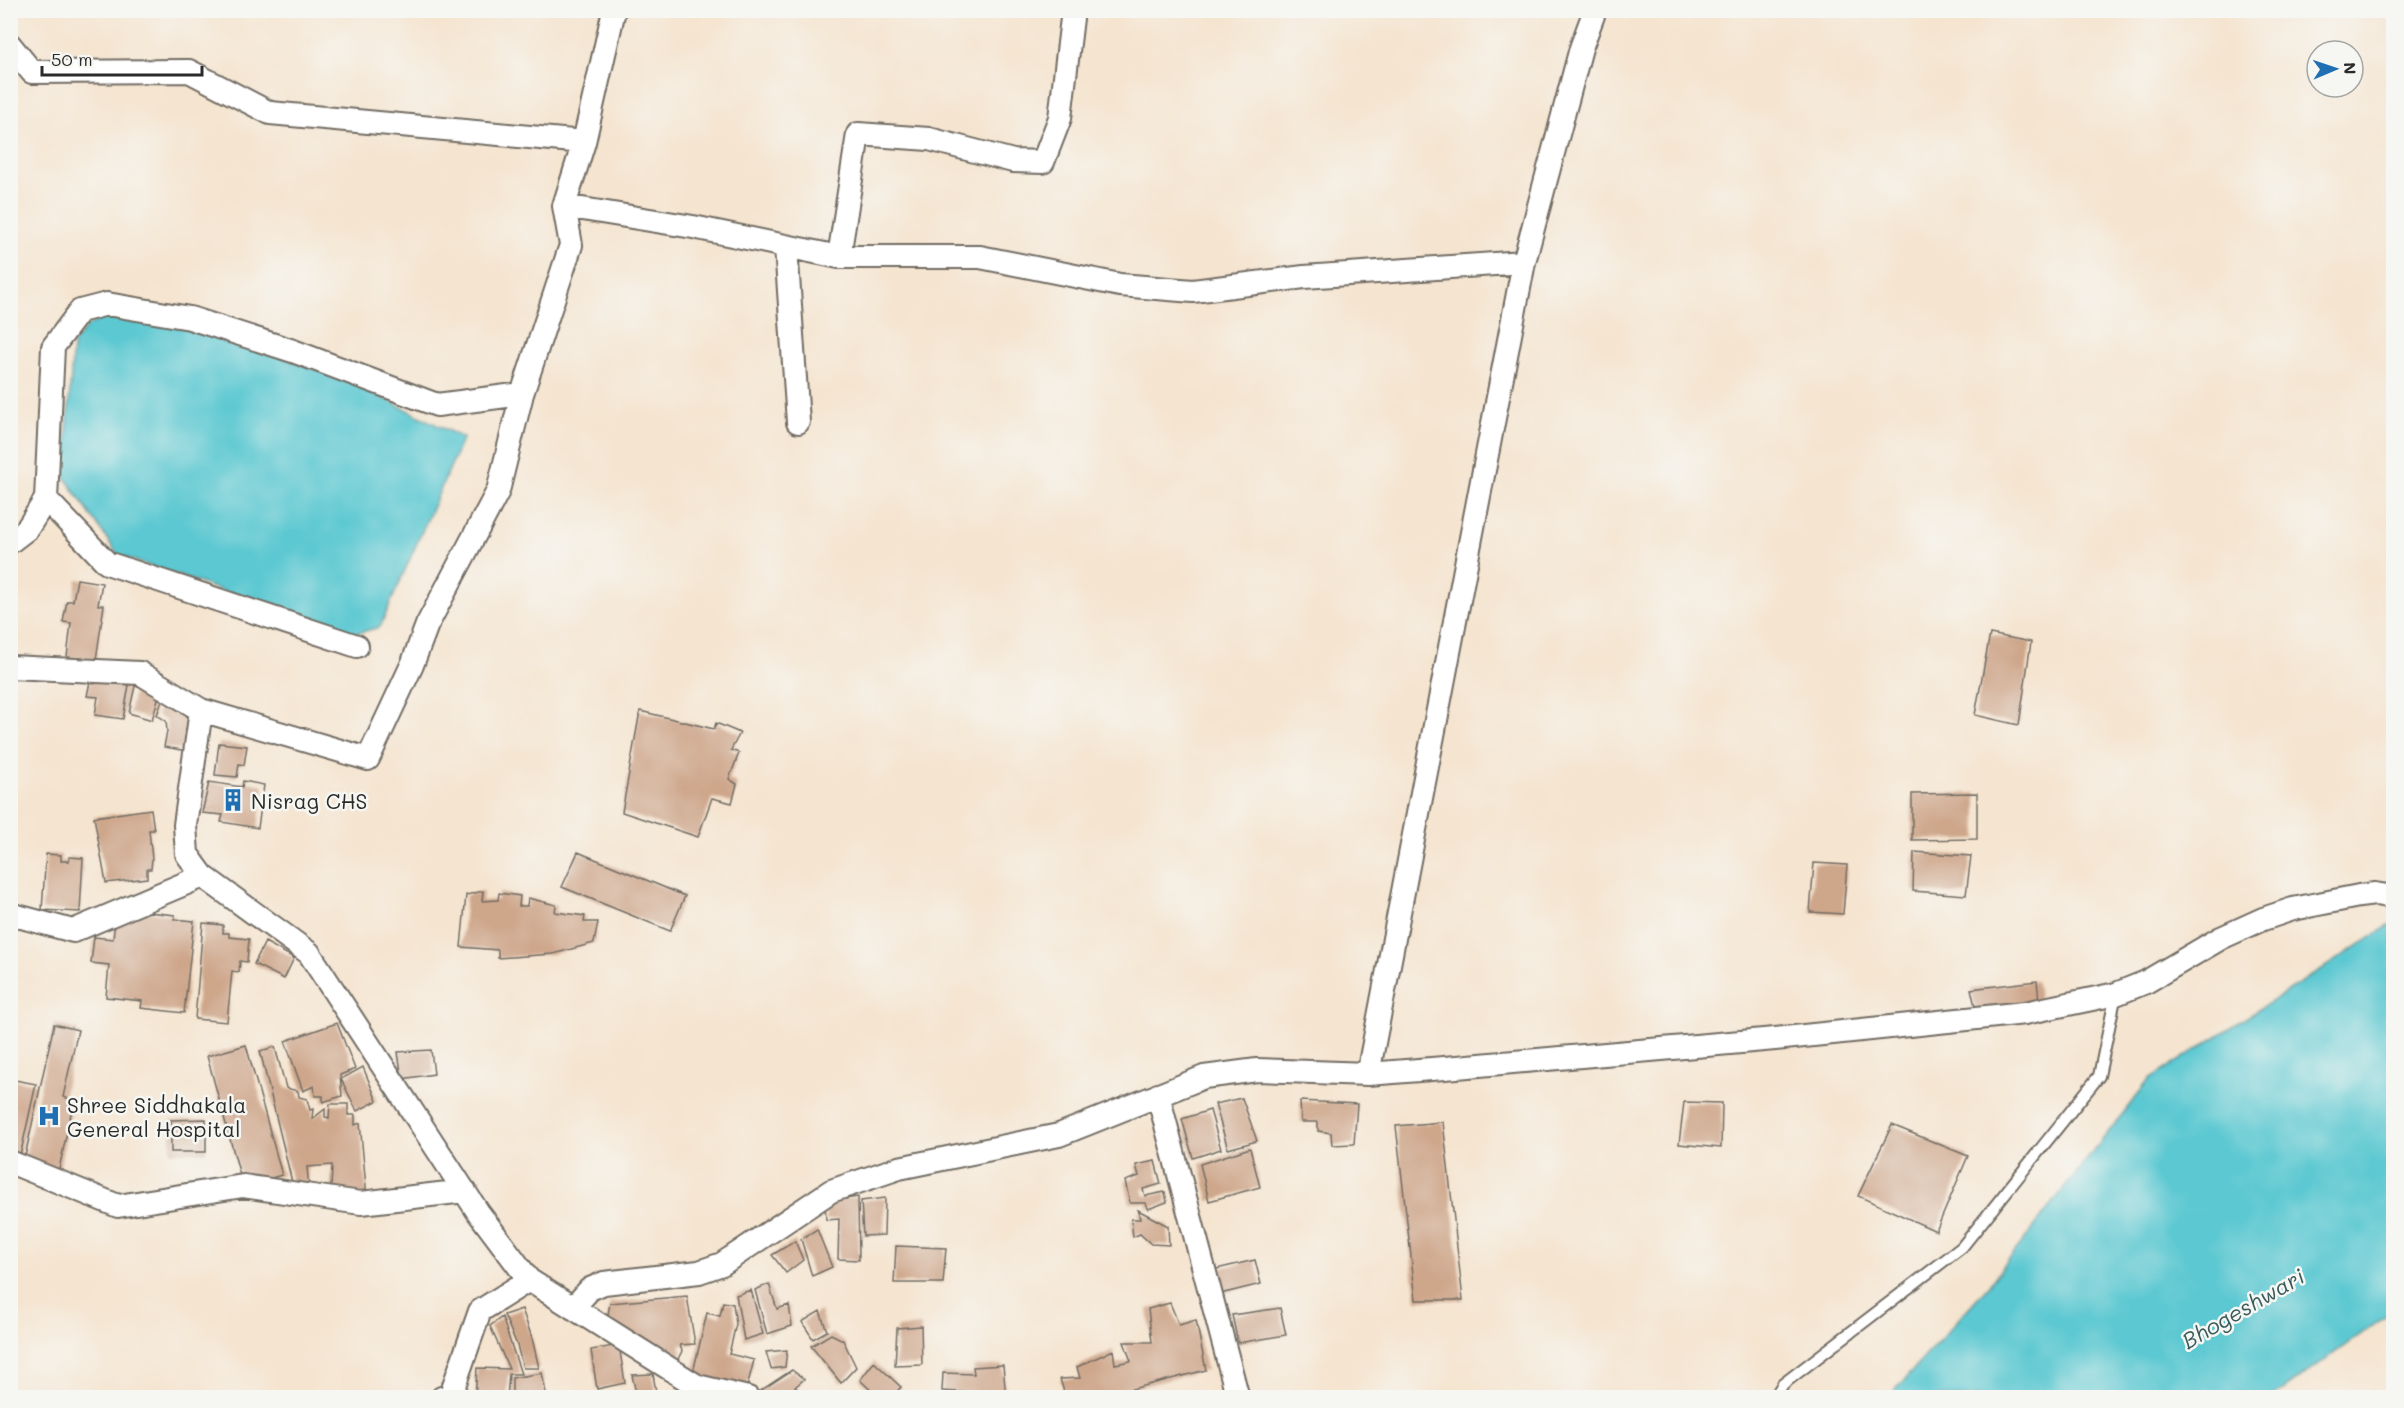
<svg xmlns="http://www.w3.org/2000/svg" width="2404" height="1408" font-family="Mali,sans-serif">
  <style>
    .water { fill: #5bc8d1; stroke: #437a7e; stroke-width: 1.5 }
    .building { fill: #cea68a }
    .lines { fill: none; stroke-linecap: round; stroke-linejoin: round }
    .service-casing { stroke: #726c64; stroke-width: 14 }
    .minor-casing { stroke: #726c64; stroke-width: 26 }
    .service { stroke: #fff; stroke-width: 10 }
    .minor { stroke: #fff; stroke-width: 22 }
    .labels { text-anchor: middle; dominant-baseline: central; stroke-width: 5; stroke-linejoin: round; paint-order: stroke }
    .poi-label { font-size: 21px; fill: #2b2b2b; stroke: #f6f6f2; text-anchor: start }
    .water-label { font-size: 22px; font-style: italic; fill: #395a5d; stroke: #f6f6f2 }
  </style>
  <rect width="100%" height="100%" fill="#f6f6f2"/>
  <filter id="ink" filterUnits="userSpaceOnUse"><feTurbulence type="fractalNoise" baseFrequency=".0167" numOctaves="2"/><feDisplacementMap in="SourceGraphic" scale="12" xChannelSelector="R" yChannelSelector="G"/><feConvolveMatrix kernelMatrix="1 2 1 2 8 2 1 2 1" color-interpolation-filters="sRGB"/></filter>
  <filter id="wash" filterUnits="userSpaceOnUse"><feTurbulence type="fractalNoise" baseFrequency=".008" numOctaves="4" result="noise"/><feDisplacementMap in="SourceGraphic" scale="24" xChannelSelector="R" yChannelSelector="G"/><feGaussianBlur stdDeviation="1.35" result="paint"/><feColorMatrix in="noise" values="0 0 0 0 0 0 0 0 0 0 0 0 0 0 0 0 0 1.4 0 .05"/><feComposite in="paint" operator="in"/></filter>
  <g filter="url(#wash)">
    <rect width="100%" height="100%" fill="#f5e4cf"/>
    <path class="water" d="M112,314L217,334L354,383L463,438L380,627L351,635L118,555L64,476L73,344L87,326Z
      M2393,923V1311L2273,1397H1889L1988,1286L2149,1080Z"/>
    <g id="blocks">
      <path class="building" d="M77,579L102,583L98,605H104L96,660L67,657L71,623L63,622L67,601H73Z
        M1990,634L2031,642L2019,725L1975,715Z
        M91,677L129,685L123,719L95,715L98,697L87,696Z
        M135,686L160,692L152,720L129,713Z
        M164,695L186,714L190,723L188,751L164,747L167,731L166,721L157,715Z
        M640,711L714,729L716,723L740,733L731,750L739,753L729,779L737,784L732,803L712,798L698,837L622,812Z
        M219,743L247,746L244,765L239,764L237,777L215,775Z
        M243,781L264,785L258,828L221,822L223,815L202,813L209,782L242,787Z
        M1977,793V839L1912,840V794Z
        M151,809L154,830H149L152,859L151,869H147V878L106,883L94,817Z
        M578,852L685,896L670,931L562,887Z
        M1914,852L1971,856L1966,895L1913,891Z
        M46,854L61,855V861H69V857L83,858L80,912L42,910Z
        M1814,863L1847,865L1843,914L1810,912Z
        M483,891L482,901L498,900L499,893L520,896L519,906H527L528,898L556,905L555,912L585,916L584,922H598L594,943L553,954L498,958V950L461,947L466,895Z
        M139,911L175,915L174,919L194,921L184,1013L141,1008L142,1001L106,997L109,965L91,963L94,937L113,939L115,922Z
        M203,923L223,925V933H229V937L249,939L247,962L240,961L239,972L232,971L227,1022L195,1019Z
        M265,942L294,958L284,979L254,964Z
        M2037,981L2040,1010L1978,1019L1971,989Z
        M337,1023L355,1069L340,1075L342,1096L323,1102V1096H315L314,1086L303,1091L285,1041Z
        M54,1024L78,1030L63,1097L70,1099L68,1109H72L59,1169L24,1161Z
        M246,1045L282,1175L243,1186L207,1056Z
        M275,1047L286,1088L298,1091L299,1097L307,1099L310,1110L313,1109L312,1119L325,1109V1117L329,1118L330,1104H348V1115H355V1125L360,1123L367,1197L331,1191L332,1165L307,1167L309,1189L293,1186L260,1051Z
        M431,1050L434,1074L402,1079L398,1052Z
        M363,1067L377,1101L357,1111L341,1079Z
        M10,1079L36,1084L20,1156L10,1154Z
        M1242,1098L1257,1141L1228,1149L1215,1104Z
        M1300,1101L1357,1104L1354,1144L1332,1145L1331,1133L1318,1131V1122H1301Z
        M1684,1102L1722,1103L1721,1148L1679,1144Z
        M1210,1110L1221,1149L1193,1158L1182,1119Z
        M206,1119V1152H171V1120Z
        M1443,1122L1463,1300H1416L1396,1126Z
        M1892,1125L1968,1156L1936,1231L1858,1196Z
        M1250,1148L1260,1187L1209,1201L1200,1164Z
        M1155,1161L1161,1184L1143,1189L1145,1196L1165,1192L1167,1202L1148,1209L1146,1203H1130L1125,1181L1139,1176L1136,1165Z
        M858,1197L859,1260L838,1259L839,1219L826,1220L825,1202Z
        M885,1198L884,1235L863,1236L861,1201Z
        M1138,1210L1168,1226L1169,1245L1151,1244L1140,1234L1133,1237L1131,1219H1140Z
        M817,1229L832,1267L812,1276L801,1239Z
        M795,1241L803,1260L786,1273L772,1255Z
        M896,1246L946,1248L943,1283H894Z
        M1255,1260L1261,1284L1220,1294L1212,1270Z
        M769,1284L777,1309L789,1305L792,1326L767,1334L755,1290Z
        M751,1290L763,1334L744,1340L736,1295Z
        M687,1296L695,1344L680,1345L682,1351L674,1367L607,1320L610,1303Z
        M723,1302L733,1304L736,1324L729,1354L754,1360L745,1395L691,1381L707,1313L720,1316Z
        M1170,1303L1179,1325L1196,1320L1206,1370L1097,1398H1066L1060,1379L1080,1378L1077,1367L1113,1350L1115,1364L1131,1361L1124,1342H1152L1148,1309Z
        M1280,1308L1286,1335L1238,1343L1232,1315Z
        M522,1309L532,1338L539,1368H523L517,1345L504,1315Z
        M820,1311L827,1331L813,1339L802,1322Z
        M502,1317L521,1374H509L507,1398H475L477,1368L509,1369L490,1326Z
        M921,1326L922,1365L895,1366L897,1328Z
        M831,1334L843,1340L856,1367L841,1383L811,1346Z
        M619,1345L625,1383L597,1389L591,1350Z
        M787,1350L785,1367L771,1369L766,1352Z
        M874,1362L901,1387L891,1398H879L860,1380Z
        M1003,1365L1006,1398H975V1393L942,1391L943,1373L974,1374L973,1367Z
        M792,1370L804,1379L795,1387L808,1398H764L757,1393Z
        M542,1373L547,1398H512V1378Z
        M653,1374L657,1398H637L632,1375Z
        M630,1392L631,1398H601V1396Z"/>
    </g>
  </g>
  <g filter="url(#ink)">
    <use href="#blocks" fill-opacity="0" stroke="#726c64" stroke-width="1.5"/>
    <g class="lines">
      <g class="service-casing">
        <path id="service" d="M1774,1398L1783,1384L1962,1247L2099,1076L2116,994"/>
      </g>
      <g class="minor-casing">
        <path id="minor" d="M10,45L32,72L189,71L270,113L584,142
          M564,206L693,227L839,257H980L1120,285L1193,291L1304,277L1524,262
          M786,247L798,422
          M839,257L858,134L929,139L1013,161L1043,162L1060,118L1073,10
          M46,499L107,563L357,646
          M10,542L27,529L46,499L53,347L80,311L107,304L190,318L293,351L437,405L522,394
          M10,667L140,673L201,710L368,759L412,665L427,625L498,491L522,394L571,245L564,206L584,142L614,10
          M201,710L185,825L187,854L203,876L309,953L478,1212L529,1280L697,1386L748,1398
          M10,914L73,931L203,876
          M1368,1074L1524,262L1581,48L1595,10
          M1158,1095L1238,1398
          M10,1162L118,1206L243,1186L361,1203L465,1191
          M573,1308L590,1289L604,1283L699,1272L722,1264L831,1191L899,1168L1059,1135L1204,1077L1257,1070L1368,1074L1457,1067L1775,1039L2025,1013L2116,994L2146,982L2221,938L2263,919L2293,909L2359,896L2375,894L2394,897
          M442,1398L450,1397L480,1311L529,1280"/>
      </g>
      <use href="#service" class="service"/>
      <use href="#minor" class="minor"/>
    </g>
  </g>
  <defs>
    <g id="building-bare" transform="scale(1.8)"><path d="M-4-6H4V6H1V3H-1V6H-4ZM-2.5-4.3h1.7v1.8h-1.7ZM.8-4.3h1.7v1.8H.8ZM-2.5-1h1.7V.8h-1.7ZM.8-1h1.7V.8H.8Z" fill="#1f6fb2" stroke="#f6f6f2" stroke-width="2.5" paint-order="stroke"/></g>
    <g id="hospital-bare" transform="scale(1.8)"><path d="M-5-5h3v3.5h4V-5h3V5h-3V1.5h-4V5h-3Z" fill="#1f6fb2" stroke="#f6f6f2" stroke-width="2.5" paint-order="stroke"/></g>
  </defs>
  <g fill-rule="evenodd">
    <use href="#building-bare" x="233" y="800"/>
    <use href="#hospital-bare" x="49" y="1116"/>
  </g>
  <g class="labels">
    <g class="poi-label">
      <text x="251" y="800">Nisrag CHS</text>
      <text x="67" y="1104">Shree Siddhakala<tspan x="67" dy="24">General Hospital</tspan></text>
    </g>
    <g class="water-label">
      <text transform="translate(2243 1308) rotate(-30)">Bhogeshwari</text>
    </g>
  </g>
  <rect width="2404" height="1408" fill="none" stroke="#f6f6f2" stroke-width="36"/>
  <g transform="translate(2335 69) rotate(88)"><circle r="28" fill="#f6f6f2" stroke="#a5a5a2" stroke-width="1.5"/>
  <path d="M0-4.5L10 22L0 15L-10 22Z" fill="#1f6fb2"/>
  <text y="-9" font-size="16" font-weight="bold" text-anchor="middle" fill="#2b2b2b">N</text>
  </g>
  <path d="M42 66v9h160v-9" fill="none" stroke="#2b2b2b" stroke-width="3"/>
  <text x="51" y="66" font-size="18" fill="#2b2b2b" stroke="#f6f6f2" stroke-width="4.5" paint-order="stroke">50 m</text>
</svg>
